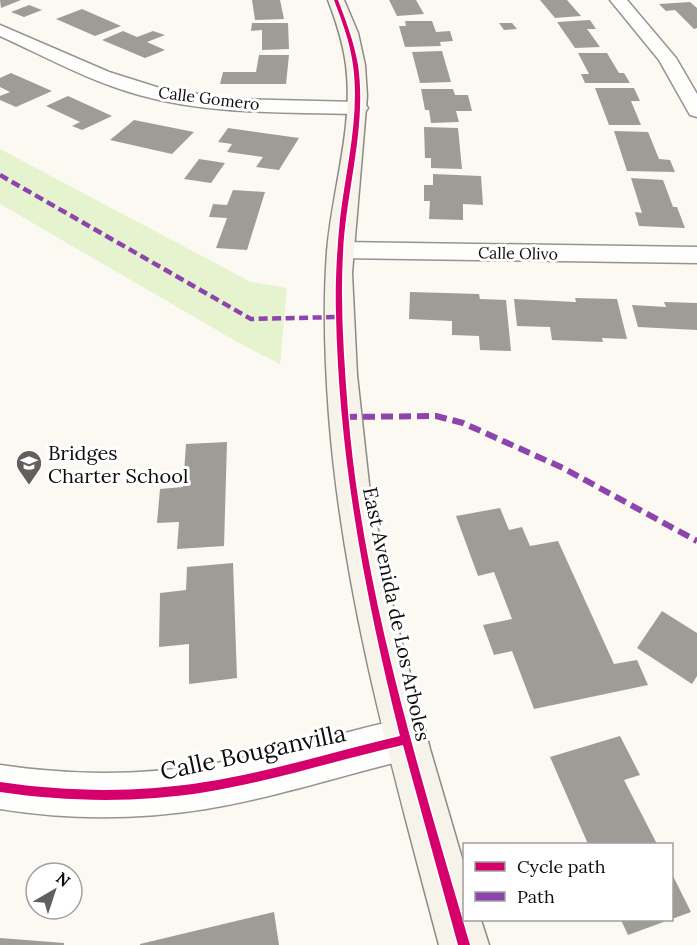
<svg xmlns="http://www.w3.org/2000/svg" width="697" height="945" font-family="Lora,serif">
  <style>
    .green { fill: #e6f3cf }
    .building { fill: #9f9c98 }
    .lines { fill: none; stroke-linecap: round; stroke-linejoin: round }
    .street-casing { stroke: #959491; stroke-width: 3 }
    .secondary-casing { stroke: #8b8a87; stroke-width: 3 }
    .street { fill: #fefefd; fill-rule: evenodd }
    .secondary { fill: #f5f3ea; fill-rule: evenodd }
    .quiet-far1 { stroke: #8e44ad; stroke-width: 4.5; stroke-dasharray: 9 4.5; stroke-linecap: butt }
    .quiet { stroke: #8e44ad; stroke-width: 6; stroke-dasharray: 12 6; stroke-linecap: butt }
    .cycleway-casing { stroke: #fff; stroke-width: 3 }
    .cycleway { fill: #d6006c; fill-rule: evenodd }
    .labels { text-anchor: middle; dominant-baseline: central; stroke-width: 6; stroke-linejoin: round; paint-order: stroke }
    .far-street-label { font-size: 16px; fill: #0e0e0e; stroke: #fff }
    .poi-label { font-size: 20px; fill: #0e0e0e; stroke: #fff; text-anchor: start }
    .street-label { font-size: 20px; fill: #0e0e0e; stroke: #fff }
    .near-street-label { font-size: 24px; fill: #0e0e0e; stroke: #fff }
  </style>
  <rect width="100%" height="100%" fill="#fbf9f2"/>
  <path class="green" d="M0,149L251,282L287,288L280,364L239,343L0,204Z"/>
  <path class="building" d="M0,0H21L1,8Z
    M252,0H280L284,19L255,20Z
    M389,0H416L424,14L397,16Z
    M540,0H567L581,16L555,18Z
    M690,2L697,8V28L694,29L675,10L666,11L659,4Z
    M29,5L42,10L24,17L11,12Z
    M82,9L121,26L95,36L56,19Z
    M590,20L596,29H587L600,47L575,48L557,22Z
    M405,21H432L436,32L450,31L453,41L440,42L441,46L405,47L399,26H406Z
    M252,23H288L289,49L262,50V30L251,31Z
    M499,23H512L517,29L504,30Z
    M123,31L137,37L153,31L165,35L147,42L165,50L145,58L102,40Z
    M442,51L451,82L420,83L412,52Z
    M578,53H607L619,73H624L630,83H585L581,74H589Z
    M259,55H289L286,84H220L223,72H256Z
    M11,73L52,91L16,107L0,100V96L10,92L0,87V78Z
    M595,88H634L640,101H631L641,125H609Z
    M421,89H453L455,95H468L472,111H456L459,122L431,123L429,110H425Z
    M68,96L112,116L82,130L72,126L80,122L46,106Z
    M134,120L194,132L172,154L110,140Z
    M424,127L458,128L462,169L431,168V158H425Z
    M228,128L299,138L279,170L256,167L263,157L227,152L232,144L218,142Z
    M614,131L648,132L659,159L670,160L675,172L627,171Z
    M199,159L225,163L211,183L184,179Z
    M433,174L481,176L483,205L463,204V220L429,219L430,201H424V185H433Z
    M631,178L663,180L673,207H677L685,228L639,226L635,212L642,213Z
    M233,190L265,192L247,250L216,248L227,218L209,217L213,204L227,205Z
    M410,292L479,294L480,299L506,300L511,351L480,350L479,336L452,335V321L409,319Z
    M575,298L617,299L627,339L602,338L603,342L552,340L550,327L517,326L514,299L576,302Z
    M664,302L697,303V330L638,327L632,305L666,307Z
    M227,442L224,546L177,549L179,522L157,523L160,489L183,487L186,444Z
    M500,508L509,530L522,527L530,546L558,541L614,664L637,660L648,685L534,709L512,651L494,655L483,625L512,619L494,572L478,576L456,516Z
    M233,563L237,678L189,684V644L159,647L160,593L186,590L187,567Z
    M662,611L697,633V676L692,684L637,648Z
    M620,736L640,775L624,780L657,844H588L550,757Z
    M672,874L691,912L672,919Z
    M274,912L279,945H140V944Z
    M621,920H669L628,935Z
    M0,938L64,943V945H0Z"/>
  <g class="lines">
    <g class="street-casing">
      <path id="street" d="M610,0H627L676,58L697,94V117L690,115L659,60Z
        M0,25L109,72L166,90L237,99L358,102L365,104L368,108L365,112L358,114C285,112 211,115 139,95C91,82 46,57 0,36Z
        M340,242L697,247V263L340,258L331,255L327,250L331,245Z
        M406,718L421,724L427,739L421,754L406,760C339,776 273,798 206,809C137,820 68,820 0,809V765C68,775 137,776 205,765C273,754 339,733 406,718Z"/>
    </g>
    <g class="secondary-casing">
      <path id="secondary" d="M328,0H344L358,33L365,65L367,96L352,273L357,375L369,484L395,617L430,749L464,865V920H481L489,945H439C393,771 343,597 329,416C325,362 323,306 327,252C332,190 354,127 346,65C343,42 336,21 328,0Z"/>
    </g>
    <use href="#street" class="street"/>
    <use href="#secondary" class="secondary"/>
    <path class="quiet-far1" d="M0,175L251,319L339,317"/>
    <path class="quiet" d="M345,417L436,416L463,423L563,468L697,541"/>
    <g class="cycleway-casing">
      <path id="cycleway" d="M334,0H338C346,21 354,42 358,65C367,127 346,190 343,253C340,306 344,359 348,412C363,594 419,770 470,945H458L403,745C337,760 273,781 206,792C138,803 68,802 0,792V782C68,792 137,793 205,782C271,772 335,751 400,736C365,595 339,459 336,314C335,282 337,250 340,219C346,168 360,117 353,65C350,42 342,21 334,0Z"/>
    </g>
    <use href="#cycleway" class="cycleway"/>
  </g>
  <defs>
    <g id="school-pin" transform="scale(1.35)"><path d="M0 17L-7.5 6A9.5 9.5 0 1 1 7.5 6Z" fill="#61605e" stroke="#fff"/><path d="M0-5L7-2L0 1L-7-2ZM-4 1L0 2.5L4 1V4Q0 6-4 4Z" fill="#fff"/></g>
  </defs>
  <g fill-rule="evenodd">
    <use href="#school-pin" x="29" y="463"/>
  </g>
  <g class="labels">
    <g class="far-street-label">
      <text transform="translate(209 98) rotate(7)">Calle Gomero</text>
      <text transform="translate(518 253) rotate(1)">Calle Olivo</text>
    </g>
    <g class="poi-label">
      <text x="48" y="452">Bridges<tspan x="48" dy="23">Charter School</tspan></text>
    </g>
    <g class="street-label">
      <text transform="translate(397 614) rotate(78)">East Avenida de Los Arboles</text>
    </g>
    <g class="near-street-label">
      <text transform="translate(253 752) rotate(-12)">Calle Bouganvilla</text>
    </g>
  </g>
  <rect x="463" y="843" width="210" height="78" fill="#ffffff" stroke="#9f9f9f" stroke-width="1.5"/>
  <rect x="475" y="862" width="30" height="9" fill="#d6006c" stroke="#9f9f9f" stroke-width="1.5"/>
  <text x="517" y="873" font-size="18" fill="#0e0e0e">Cycle path</text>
  <rect x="475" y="892" width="30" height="9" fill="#8e44ad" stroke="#9f9f9f" stroke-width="1.5"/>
  <text x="517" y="903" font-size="18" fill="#0e0e0e">Path</text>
  <g transform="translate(54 891) rotate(39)"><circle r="28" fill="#ffffff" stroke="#9f9f9f" stroke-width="1.5"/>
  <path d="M0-4.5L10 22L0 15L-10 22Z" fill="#61605e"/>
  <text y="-9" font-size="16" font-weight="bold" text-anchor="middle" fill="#0e0e0e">N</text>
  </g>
</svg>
